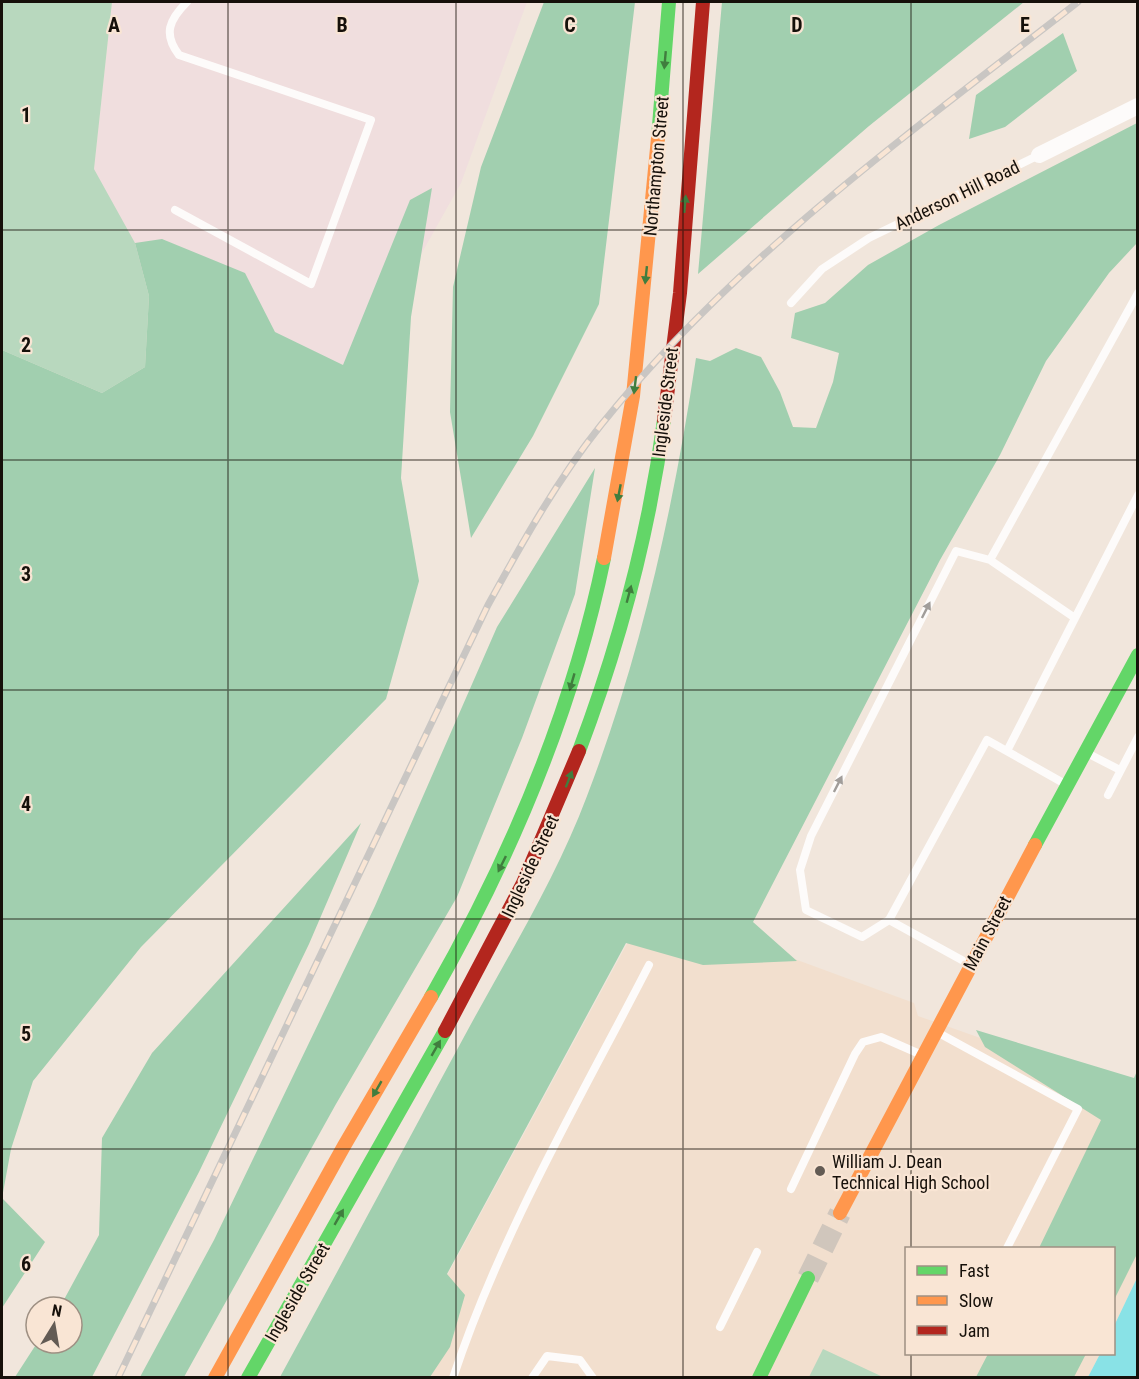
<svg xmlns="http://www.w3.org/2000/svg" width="1139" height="1379" font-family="'Roboto Condensed',sans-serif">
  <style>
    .commercial { fill: #f0dede }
    .built { fill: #f2dfce }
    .green { fill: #b8d8be }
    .forest { fill: #a1cfaf }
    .water { fill: #89e2e6 }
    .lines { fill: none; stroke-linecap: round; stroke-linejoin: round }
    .secondary-tunnel { stroke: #d0c6bc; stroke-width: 22; stroke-dasharray: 22 11; stroke-linecap: butt }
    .lane { stroke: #fdfbfa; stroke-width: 8 }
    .street { stroke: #fdfbfa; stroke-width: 16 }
    .fast { stroke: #63d668; stroke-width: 14 }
    .slow { stroke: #ff974d; stroke-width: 14 }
    .jam { stroke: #b3261e; stroke-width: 14 }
    .rail-casing { stroke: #c9c6c3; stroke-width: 7 }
    .rail { stroke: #f9e5d4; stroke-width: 4.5; stroke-dasharray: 14; stroke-linecap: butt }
    .oneway { fill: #407d3e }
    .oneway2 { fill: #a19d9a }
    .grid { fill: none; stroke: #16100a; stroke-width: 1.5; stroke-opacity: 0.55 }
    .poi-dot { fill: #635b54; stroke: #f9e5d4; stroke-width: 2 }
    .labels { text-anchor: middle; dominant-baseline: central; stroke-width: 4.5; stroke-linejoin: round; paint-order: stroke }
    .street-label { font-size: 18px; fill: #16100a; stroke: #f9e5d4 }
    .poi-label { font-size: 18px; fill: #16100a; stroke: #f9e5d4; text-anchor: start }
    .grid-label { font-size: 20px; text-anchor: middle; font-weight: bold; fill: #16100a; stroke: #f9e5d4; stroke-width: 4.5; stroke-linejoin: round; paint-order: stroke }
  </style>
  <rect width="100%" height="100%" fill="#f1e6dc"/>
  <path class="commercial" d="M112,2H527L461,183L352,378L86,243Z"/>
  <path class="built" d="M648,905L914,1003L918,1016L1137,1093V1278L1114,1326V1248H906V1354H1100L1088,1377L348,1378L442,1285Z"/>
  <path class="green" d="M2,2H112L94,169L135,243L149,296L145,367L102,393L2,350Z
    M823,1349L883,1377H809Z"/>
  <path class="forest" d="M544,2H635L599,304L533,436L471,538L450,412L453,287L481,167Z
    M722,2H1024L869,126L698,274Z
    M1063,33L1077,71L1005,127L969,139L976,95Z
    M1137,123V243L1109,273L1046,361L1000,455L940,560L753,922L797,961L703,965L626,943L447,1274L465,1295L450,1347L430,1377H280C344,1260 407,1142 471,1024C512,949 557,876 587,796C641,655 674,506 696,358L710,361L736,348L761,357L780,392L793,427L816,428L833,382L839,353L791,338L795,313L825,303L868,265L939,225Z
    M432,188L411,317L401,478L419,581L386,699L141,947L33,1081L11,1149L2,1198L45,1242L2,1308V350L102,393L145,367L149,296L135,243L162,239L245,273L275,332L343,365L410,200Z
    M595,468L575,594L522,738L457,897L336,1104L184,1377H140L214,1240L375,906L497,627Z
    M361,823L309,944L199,1172L92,1377H15L37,1343H72V1307H60L99,1235L102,1138L152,1053Z
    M976,1030L1134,1078L1137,1071V1254L1114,1300V1248H1039L1101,1120L985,1047Z
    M988,1354H1086L1074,1377H976Z"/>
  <path class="water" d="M1137,1278V1377H1088L1100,1354H1114V1326Z"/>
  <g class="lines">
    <path class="secondary-tunnel" d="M808,1278L840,1213"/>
    <path class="lane" d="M175,210L311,284L371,120L179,55C163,34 169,20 187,2
      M791,303L822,269L869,238L1039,155
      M1075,618L990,560L1138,293
      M1007,751L1138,495
      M1085,752L1120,770
      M1108,795L1138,737
      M889,920L862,937L806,910L800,870L811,836L956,551L990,560
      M969,964L889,920L987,740L1067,785
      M935,1031L1078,1109L1007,1248
      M791,1189L855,1054L863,1042L881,1037L922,1055
      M720,1327L757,1252
      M453,1378C501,1233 580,1099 649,965
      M532,1378L547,1356L580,1360L593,1378"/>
    <path class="street" d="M1039,155L1138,106"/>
    <path class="fast" d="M658,138L669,2
      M579,751C619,645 649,533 664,420
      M1035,845L1138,655
      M431,997C510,859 572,714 604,558
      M248,1378L445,1031
      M759,1378L808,1278"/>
    <path class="slow" d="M604,558L633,396L658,138
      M840,1213L1035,845
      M215,1378L344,1146L431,997"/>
    <path class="jam" d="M664,420L680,293L703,2
      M445,1031L523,883L579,751"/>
    <g class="rail-casing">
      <path id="rail" d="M118,1378L488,605C522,543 557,480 601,425C735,258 911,132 1078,2"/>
    </g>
    <use href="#rail" class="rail"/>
  </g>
  <defs><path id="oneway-solid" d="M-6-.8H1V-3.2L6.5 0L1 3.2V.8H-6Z" transform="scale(1.5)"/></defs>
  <g class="oneway">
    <use href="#oneway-solid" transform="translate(665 60) rotate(95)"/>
    <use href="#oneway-solid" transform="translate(685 204) rotate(-85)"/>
    <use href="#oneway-solid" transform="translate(646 275) rotate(96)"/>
    <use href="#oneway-solid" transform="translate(635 385) rotate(97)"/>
    <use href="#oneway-solid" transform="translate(619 493) rotate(101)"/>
    <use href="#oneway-solid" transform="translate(629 594) rotate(-75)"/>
    <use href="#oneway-solid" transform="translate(572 682) rotate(106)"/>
    <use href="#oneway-solid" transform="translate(569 779) rotate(-69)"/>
    <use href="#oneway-solid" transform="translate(502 864) rotate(116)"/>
    <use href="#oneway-solid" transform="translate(436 1048) rotate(-60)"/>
    <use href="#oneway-solid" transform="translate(377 1089) rotate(120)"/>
    <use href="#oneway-solid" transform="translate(339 1217) rotate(-60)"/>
  </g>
  <g class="oneway2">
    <use href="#oneway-solid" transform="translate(926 610) rotate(-63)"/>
    <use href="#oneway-solid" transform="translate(838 784) rotate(-63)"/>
  </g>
  <path class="grid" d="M228,2V1378M456,2V1378M683,2V1378M911,2V1248M2,230H1138M2,460H1138M2,690H1138M2,919H1138M2,1149H1138M911,1354V1378"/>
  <circle class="poi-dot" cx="820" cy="1171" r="6"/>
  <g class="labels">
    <g class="street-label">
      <text transform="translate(656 166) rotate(-85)">Northampton Street</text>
      <text transform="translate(957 195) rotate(-26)">Anderson Hill Road</text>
      <text transform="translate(665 402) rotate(-83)">Ingleside Street</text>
      <text transform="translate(530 866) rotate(-65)">Ingleside Street</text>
      <text transform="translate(987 933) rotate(-62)">Main Street</text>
      <text transform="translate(297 1292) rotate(-60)">Ingleside Street</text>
    </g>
    <g class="poi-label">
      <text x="832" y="1161">William J. Dean<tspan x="832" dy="21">Technical High School</tspan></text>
    </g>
  </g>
  <g class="grid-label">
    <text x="114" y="32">A</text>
    <text x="342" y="32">B</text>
    <text x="570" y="32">C</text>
    <text x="797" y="32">D</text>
    <text x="1025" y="32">E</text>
    <text x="26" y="122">1</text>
    <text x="26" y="352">2</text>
    <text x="26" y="581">3</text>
    <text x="26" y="811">4</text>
    <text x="26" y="1041">5</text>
    <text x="26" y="1271">6</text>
  </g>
  <rect width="1139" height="1379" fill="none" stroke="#16100a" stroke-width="6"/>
  <rect x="905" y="1247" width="210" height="108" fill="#f9e5d4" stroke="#9e9083" stroke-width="1.5"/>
  <rect x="917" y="1266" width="30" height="9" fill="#63d668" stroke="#9e9083" stroke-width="1.5"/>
  <text x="959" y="1277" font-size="18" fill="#16100a">Fast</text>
  <rect x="917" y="1296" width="30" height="9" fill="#ff974d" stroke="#9e9083" stroke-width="1.5"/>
  <text x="959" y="1307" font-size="18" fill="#16100a">Slow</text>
  <rect x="917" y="1326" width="30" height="9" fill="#b3261e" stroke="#9e9083" stroke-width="1.5"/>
  <text x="959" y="1337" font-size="18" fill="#16100a">Jam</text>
  <g transform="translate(54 1325) rotate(11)"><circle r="28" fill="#f9e5d4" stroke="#9e9083" stroke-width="1.5"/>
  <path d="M0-4.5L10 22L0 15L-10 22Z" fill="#635b54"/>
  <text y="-9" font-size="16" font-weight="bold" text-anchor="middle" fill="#16100a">N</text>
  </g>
</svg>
